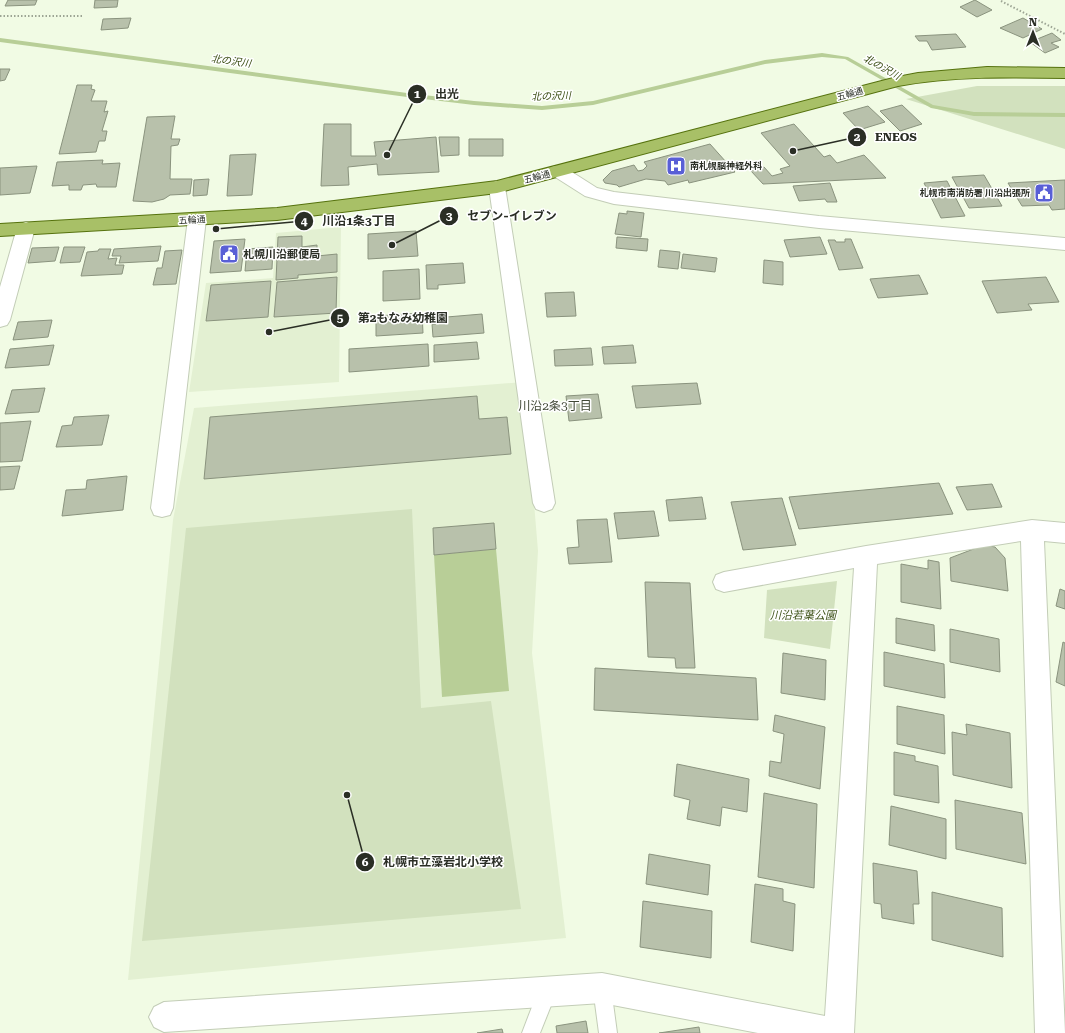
<svg xmlns="http://www.w3.org/2000/svg" width="1065" height="1033" font-family="'Roboto Serif','Noto Sans JP',serif">
  <style>
    .built { fill: #e3f0d2 }
    .green { fill: #d2e1be }
    .water { fill: #b8ce97 }
    .lines { fill: none; stroke-linecap: round; stroke-linejoin: round }
    .stream { fill: #b8ce97; fill-rule: evenodd }
    .building { fill: #b8c1ab; stroke: #8a937e }
    .lane-casing { stroke: #c3cdb7; stroke-width: 2 }
    .street-casing { stroke: #c3cdb7; stroke-width: 2 }
    .primary-casing { stroke: #56720e; stroke-width: 2 }
    .path { stroke: #9da594; stroke-width: 2; stroke-dasharray: 1.5 2; stroke-linecap: butt }
    .lane { fill: #fff; fill-rule: evenodd }
    .street { fill: #fff; fill-rule: evenodd }
    .primary { fill: #a8c067; fill-rule: evenodd }
    .labels { text-anchor: middle; dominant-baseline: central; stroke-width: 3; stroke-linejoin: round; paint-order: stroke }
    .far-street-label { font-size: 9px; fill: #2a2e25; stroke: #fff }
    .far-poi-label { font-size: 9px; font-weight: bold; fill: #2a2e25; stroke: #fff; text-anchor: start }
    .far-water-label { font-size: 10px; font-style: italic; fill: #384b10; stroke: #fff }
    .poi-label { font-size: 11px; font-weight: bold; fill: #2a2e25; stroke: #fff; text-anchor: start }
    .park-label { font-size: 11px; font-style: italic; fill: #3f5319; stroke: #fff }
    .neighbourhood-label { font-size: 12px; fill: #3f4734; stroke: #fff }
    .leader { fill: none; stroke: #2a2e25; stroke-width: 1.5 }
    .callout-dot { fill: #2a2e25; stroke: #fff; stroke-width: 1.5 }
    .mark-label { font-size: 12px; text-anchor: middle; font-weight: bold; fill: #fff }
    .callout-label { font-size: 12px; text-anchor: middle; font-weight: bold; fill: #2a2e25; stroke: #fff; stroke-width: 3; stroke-linejoin: round; paint-order: stroke }
  </style>
  <rect width="100%" height="100%" fill="#f1fbe4"/>
  <path class="built" d="M341,227L339,382L189,392L206,283L273,278L276,233Z
    M524,382L538,551L532,653L566,938L128,980L173,520L194,408Z"/>
  <path class="green" d="M977,86H1065V149L906,99Z
    M412,509L421,708L491,701L521,909L142,941L186,528Z
    M837,581L830,649L764,638L767,590Z"/>
  <path class="water" d="M496,549L509,691L442,697L434,555Z"/>
  <g class="lines">
    <path class="stream" d="M0,38L407,93L474,101L542,106L593,101L765,60L822,53L848,57L933,105L974,112L1065,113V117L974,116L931,108L845,59L822,57L765,64L593,105L542,110L474,105L407,97L0,42Z"/>
  </g>
  <path class="building" d="M8,0H37L35,5L5,6Z
    M95,0H118L117,7L94,8Z
    M975,0L992,10L977,17L960,7Z
    M131,18L128,28L101,30L103,19Z
    M1023,18L1042,29L1023,38L1000,28Z
    M1052,33L1061,40L1051,43L1059,47L1045,53L1030,42Z
    M956,34L966,47L932,50L927,41H919L915,36Z
    M0,69H10L5,80L0,81Z
    M77,85H92L91,89L95,90L91,101H107L104,112L108,111L102,131H107L105,141H99L96,152L59,154Z
    M902,105L922,124L900,131L880,111Z
    M868,106L885,122L859,130L843,113Z
    M175,116L171,139H180L178,145L171,146L170,179H192L190,194L170,195L164,199L152,202L133,201L147,117Z
    M324,124H351V156H376L374,142L436,137L439,172L378,175L377,164L348,167L349,185L321,186Z
    M794,124L824,157L830,155L837,163L864,155L886,178L763,184L751,171L764,167L772,176L783,173L780,169L790,166L761,133Z
    M439,137H459V155L441,156Z
    M469,139H503V156H469Z
    M710,144L735,172L689,183L688,180L668,185L665,181L646,179L619,187L617,185L605,183L603,180L612,171L634,165L638,171L643,170L647,166L644,162Z
    M256,154L252,195L227,196L230,155Z
    M103,160L102,164L120,163L116,187H97L96,184L83,185L81,190H69V185L52,186L57,162Z
    M37,166L30,193L0,195V168Z
    M984,175L1002,206L969,208L952,177Z
    M209,179L207,195L193,196L194,180Z
    M1065,180V209L1052,210L1049,205L1022,206L1008,183Z
    M947,181L965,216L941,218L924,183Z
    M830,183L837,202H827L825,199L799,201L793,186Z
    M627,211L644,213L641,237L615,234L619,213L627,214Z
    M416,231L418,256L368,259V234Z
    M302,236V247L317,245V256L337,254V272L298,275V278L276,280L278,237Z
    M617,237L648,239L647,251L616,248Z
    M820,237L827,254L790,257L784,240Z
    M245,239L241,271L210,273L214,241Z
    M845,239H851L863,268L839,270L828,240H835L836,242H845Z
    M161,246L158,261L119,263L121,256H112L114,249Z
    M59,247L55,261L28,263L32,248Z
    M64,247H85L80,262L60,263Z
    M273,247L272,269L245,271L247,249Z
    M99,249H111L108,259L117,258L115,265H124L122,274L81,276L87,252L98,251Z
    M182,250L176,284L153,285L157,268H162L165,251Z
    M660,250L680,252L678,269L658,267Z
    M683,254L717,258L715,272L681,268Z
    M764,260L783,262V285L763,283Z
    M463,263L465,283L438,285V289H427L426,265Z
    M419,269L420,299L383,301V271Z
    M919,275L928,294L878,298L870,279Z
    M337,277L336,313L274,317L277,282Z
    M1046,277L1059,302L1028,304L1032,310L997,313L982,281Z
    M271,281L268,317L206,321L211,285Z
    M574,292L576,316L547,317L545,293Z
    M422,313L423,333L376,336V316Z
    M482,314L484,333L433,337L432,324H436L435,318Z
    M52,320L48,337L13,340L18,322Z
    M477,342L479,359L434,362V345Z
    M428,344L429,366L349,372V349Z
    M54,345L49,365L5,368L10,349Z
    M633,345L636,363L604,364L602,347Z
    M591,348L593,365L555,366L554,350Z
    M697,383L701,404L636,408L632,386Z
    M45,388L39,412L5,414L12,390Z
    M598,394L602,418L569,421L566,396Z
    M477,396L479,419L507,417L511,454L204,479L210,417Z
    M109,415L102,445L56,447L62,426L72,425L74,417Z
    M31,421L22,461L0,462V423Z
    M20,466L14,489L0,490V467Z
    M127,476L123,510L62,516L66,490L86,489L87,480Z
    M939,483L953,514L799,529L789,497Z
    M992,484L1002,507L967,510L956,487Z
    M702,497L706,519L669,521L666,500Z
    M782,498L796,545L743,550L731,502Z
    M654,511L659,536L618,539L614,513Z
    M607,519L612,562L569,564L567,548L579,547L577,520Z
    M494,523L496,549L434,555L433,528Z
    M984,545L995,547L1005,558L1008,591L951,581L950,558Z
    M928,560L939,562L941,609L901,602V564L928,569Z
    M645,582L690,583L695,668H676L675,658L648,657Z
    M1060,589L1065,591V609L1056,606Z
    M896,618L934,625L935,651L896,643Z
    M950,629L999,639L1000,672L950,662Z
    M1063,642L1065,643V686L1056,682Z
    M884,652L944,664L945,698L884,686Z
    M783,653L826,660L825,700L781,693Z
    M595,668L756,678L758,720L594,710Z
    M897,706L944,715L945,754L897,744Z
    M775,715L825,727L820,789L769,776L770,761L781,763L784,734L773,731Z
    M966,724L1010,733L1012,788L953,775L952,732L967,735Z
    M894,752L915,756V761L938,766L939,803L894,795Z
    M677,764L749,779L747,812L722,807L720,826L687,819L690,800L674,796Z
    M764,793L817,804L814,888L758,877Z
    M955,800L1022,813L1026,864L956,849Z
    M891,806L946,819V859L889,845Z
    M649,854L710,865L708,895L646,884Z
    M873,863L917,871L919,904H913L914,924L882,918L881,904L874,903Z
    M755,884L783,889V901L795,904L793,951L751,942Z
    M932,892L1002,908L1003,957L932,940Z
    M643,901L712,911L711,958L640,947Z
    M586,1021L588,1033H557L556,1026Z
    M699,1027L700,1033H659Z
    M502,1029L503,1033H477Z"/>
  <g class="lines">
    <g class="lane-casing">
      <path id="lane" d="M602,979L609,981L611,988L617,1033H599L593,988L595,981Z
        M547,984L554,986L556,993L540,1033H522L540,986Z"/>
    </g>
    <g class="street-casing">
      <path id="street" d="M558,166L564,167L597,188L614,192L819,216L1065,238V250L819,228L614,204L585,196L552,175L550,171L552,167Z
        M497,181L503,183L505,187L555,503L552,509L544,512L536,509L533,503L489,187L491,183Z
        M197,213L203,215L206,219L173,508L170,515L162,517L154,515L151,508L188,219L191,215Z
        M26,222L32,224L35,228L10,320L7,325L0,327V287L17,228L20,224Z
        M1032,520L1065,523V543L1044,541L1065,1033H1035L1021,541L877,564L854,1033H758L602,1003L164,1032L154,1027L149,1017L154,1007L164,1002L602,973L825,1016L854,568L724,592L716,589L713,582L716,575L724,572L866,546Z"/>
    </g>
    <g class="primary-casing">
      <path id="primary" d="M987,67L1065,68V78C1009,77 953,76 898,86L497,193L277,220L0,236V224L277,208L497,181L897,77L918,73Z"/>
    </g>
    <path class="path" d="M1001,1L1065,34
      M0,16H83"/>
    <use href="#lane" class="lane"/>
    <use href="#street" class="street"/>
    <use href="#primary" class="primary"/>
  </g>
  <defs>
    <g id="hospital-square" transform="scale(1)"><rect x="-9" y="-9" width="18" height="18" rx="4" fill="#595fd6" stroke="#fff"/><path d="M-5-5h3v3.5h4V-5h3V5h-3V1.5h-4V5h-3Z" fill="#fff"/></g>
    <g id="civic-square" transform="scale(1)"><rect x="-9" y="-9" width="18" height="18" rx="4" fill="#595fd6" stroke="#fff"/><path d="M-.6-6.5H3V-4.5H.6V-3L4-1V1h2V6H-6V1h2V-1L-.6-3ZM-1.2 2.5V6h2.4V2.5Z" fill="#fff"/></g>
  </defs>
  <g fill-rule="evenodd">
    <use href="#hospital-square" x="676" y="166"/>
    <use href="#civic-square" x="1044" y="193"/>
    <use href="#civic-square" x="229" y="254"/>
  </g>
  <g class="labels">
    <g class="far-street-label">
      <text transform="translate(850 94) rotate(-15)">五輪通</text>
      <text transform="translate(537 177) rotate(-14)">五輪通</text>
      <text transform="translate(192 220) rotate(-3)">五輪通</text>
    </g>
    <g class="far-poi-label">
      <text x="690" y="166">南札幌脳神経外科</text>
      <text x="1030" y="193" text-anchor="end">札幌市南消防署 川沿出張所</text>
    </g>
    <g class="far-water-label">
      <text transform="translate(231 61) rotate(8)">北の沢川</text>
      <text transform="translate(882 67) rotate(29)">北の沢川</text>
      <text transform="translate(551 96) rotate(-2)">北の沢川</text>
    </g>
    <g class="poi-label">
      <text x="243" y="254">札幌川沿郵便局</text>
    </g>
    <g class="park-label">
      <text x="803" y="615">川沿若葉公園</text>
    </g>
    <g class="neighbourhood-label">
      <text x="555" y="406">川沿2条3丁目</text>
    </g>
  </g>
  <path class="leader" d="M387 155L417 94M793 151L857 137M392 245L449 216M216 229L304 221M269 332L340 318M347 795L365 862"/>
  <g class="callout-dot">
    <circle cx="387" cy="155" r="4"/>
    <circle cx="793" cy="151" r="4"/>
    <circle cx="392" cy="245" r="4"/>
    <circle cx="216" cy="229" r="4"/>
    <circle cx="269" cy="332" r="4"/>
    <circle cx="347" cy="795" r="4"/>
    <circle cx="417" cy="94" r="10"/>
    <circle cx="857" cy="137" r="10"/>
    <circle cx="449" cy="216" r="10"/>
    <circle cx="304" cy="221" r="10"/>
    <circle cx="340" cy="318" r="10"/>
    <circle cx="365" cy="862" r="10"/>
  </g>
  <g class="mark-label">
    <text x="417" y="98">1</text>
    <text x="857" y="141">2</text>
    <text x="449" y="220">3</text>
    <text x="304" y="225">4</text>
    <text x="340" y="322">5</text>
    <text x="365" y="866">6</text>
  </g>
  <g class="callout-label">
    <text x="447" y="98">出光</text>
    <text x="896" y="141">ENEOS</text>
    <text x="512" y="220">セブン-イレブン</text>
    <text x="359" y="225">川沿1条3丁目</text>
    <text x="403" y="322">第2もなみ幼稚園</text>
    <text x="443" y="866">札幌市立藻岩北小学校</text>
  </g>
  <g transform="translate(1033 32)" stroke="#ffffff" stroke-width="3" paint-order="stroke">
  <path d="M0-3L7 15L0 10L-7 15Z" fill="#2a2e25"/>
  <text y="-6" font-size="11" font-weight="bold" text-anchor="middle" fill="#2a2e25">N</text>
  </g>
</svg>
